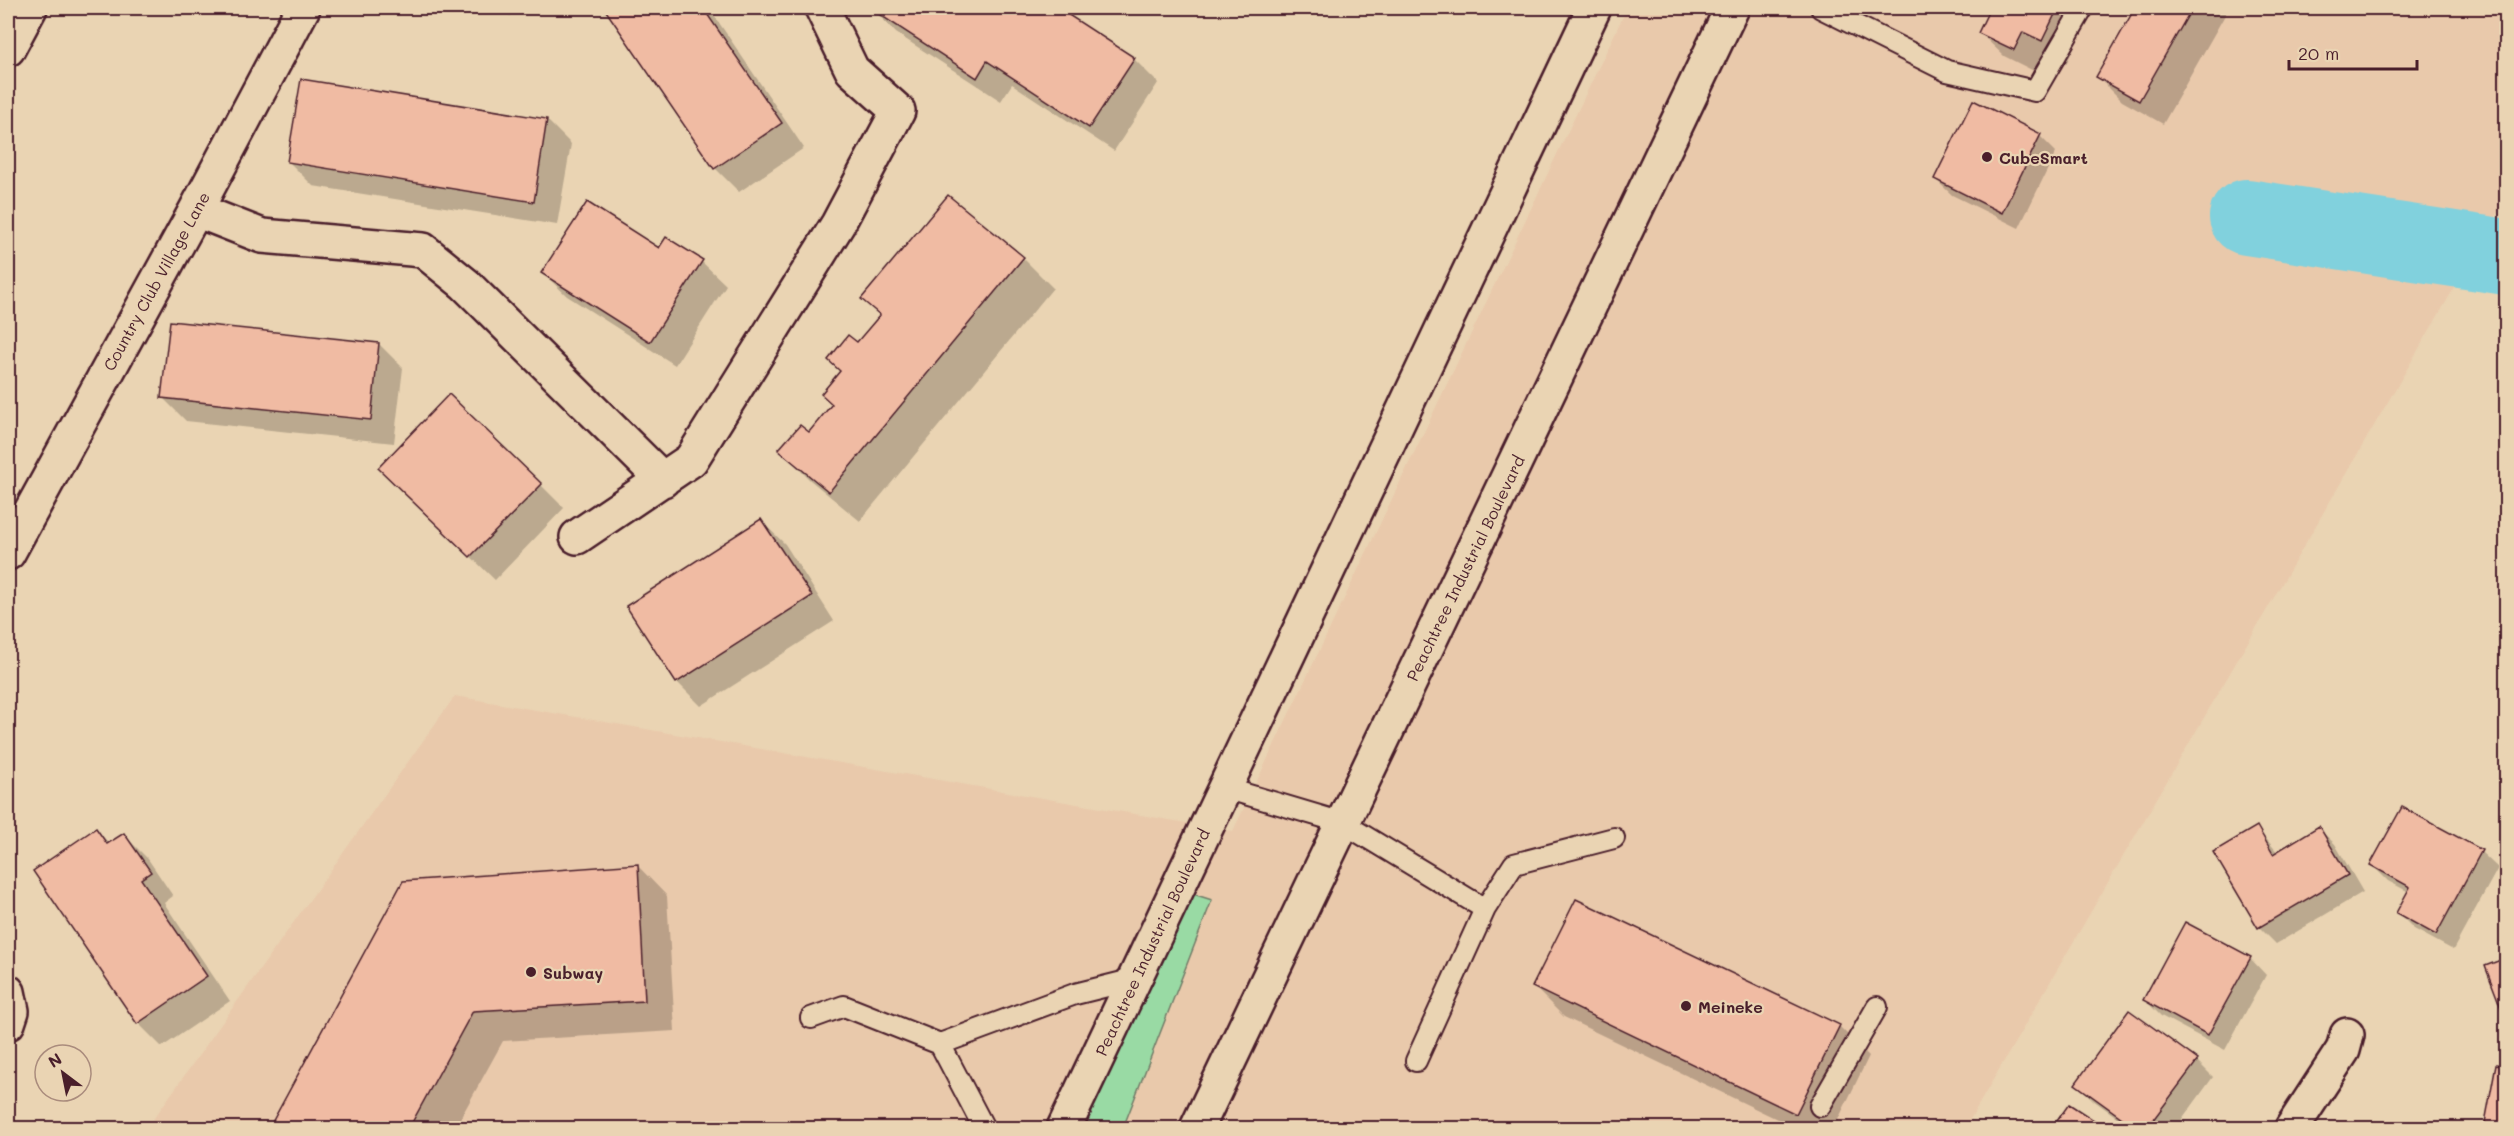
<svg xmlns="http://www.w3.org/2000/svg" width="2514" height="1136" font-family="Mali,sans-serif">
  <style>
    .built { fill: #e9c9ab }
    .green { fill: #99daa4; stroke: #727c68; stroke-width: 1.5 }
    .shadow { fill: #0003 }
    .lines { fill: none; stroke-linecap: round; stroke-linejoin: round }
    .river { stroke: #81d1dd; stroke-width: 76 }
    .building { fill: #f0bba3; stroke: #4a1f2b; stroke-width: 1.5 }
    .service-casing { stroke: #4a1f2b; stroke-width: 24 }
    .minor-casing { stroke: #4a1f2b; stroke-width: 38 }
    .trunk-casing { stroke: #4a1f2b; stroke-width: 38 }
    .service { stroke: #ead4b3; stroke-width: 20 }
    .minor { stroke: #ead4b3; stroke-width: 33 }
    .trunk { stroke: #ead4b3; stroke-width: 33 }
    .poi-dot { fill: #4a1f2b; stroke: #ead4b3; stroke-width: 2 }
    .labels { text-anchor: middle; dominant-baseline: central; stroke-width: 4.5; stroke-linejoin: round; paint-order: stroke }
    .poi-label { font-size: 16px; font-weight: bold; fill: #4a1f2b; stroke: #ead4b3; text-anchor: start }
    .street-label { font-size: 16px; fill: #4a1f2b; stroke: #ead4b3 }
  </style>
  <rect width="100%" height="100%" fill="#ead4b3"/>
  <filter id="ink" filterUnits="userSpaceOnUse"><feTurbulence type="fractalNoise" baseFrequency=".0167" numOctaves="2"/><feDisplacementMap in="SourceGraphic" scale="12" xChannelSelector="R" yChannelSelector="G"/><feConvolveMatrix kernelMatrix="1 2 1 2 8 2 1 2 1" color-interpolation-filters="sRGB"/></filter>
  <g filter="url(#ink)">
    <path class="built" d="M1627,8H2506V199L1965,1128H147L455,696L1233,831Z"/>
    <path class="green" d="M1190,893L1212,900L1123,1128H1081Z"/>
    <path class="shadow" d="M502,8H523L510,16Z
      M606,8H709L804,148L739,192L715,168Z
      M874,8H1056L1134,59L1158,83L1114,151L1012,84L1001,101L896,33L873,9Z
      M1992,8H2093L2066,64L2047,55L2038,73L2004,56L1980,33Z
      M2137,8H2229L2163,124L2122,101L2098,77Z
      M547,120L571,144L557,225L313,186L289,162Z
      M2040,136L2056,152L2019,228L1952,195L1935,179Z
      M949,197L1023,258L1053,288L860,521L810,480L780,450L809,434L833,405L842,372L857,344L881,316L863,299Z
      M666,239L702,262L726,285L675,365L567,296L543,273L660,250Z
      M379,344L403,368L394,443L186,421L162,397Z
      M541,485L564,508L495,580L404,492Z
      M761,521L785,544L834,621L701,706L677,682L628,606Z
      M2403,809L2481,852L2498,868L2453,950L2414,929L2398,913L2409,892L2388,881L2372,865Z
      M2257,828L2278,853L2318,828L2335,844L2363,892L2276,944L2259,927Z
      M96,830L110,844L124,835L148,859L173,896L164,903L230,1001L162,1047L138,1023L35,871Z
      M637,865L667,896L675,1031L503,1041L455,1128H270L404,882Z
      M2250,958L2266,975L2225,1050L2161,1016L2145,1000Z
      M2506,959V1017L2487,967Z
      M1534,987L1839,1026L1869,1056L1834,1128H1796L1564,1017Z
      M2197,1061L2213,1077L2176,1128H2132L2093,1100L2077,1084Z
      M2497,1066L2506,1067V1128H2485Z
      M2069,1106L2104,1128H2054Z"/>
    <g class="lines">
      <path class="river" d="M2247,217L2506,257"/>
    </g>
    <path class="building" d="M604,8H703L782,123L714,169Z
      M872,8H1058L1135,58L1089,128L987,61L977,78L871,9Z
      M1990,8H2058L2042,41L2023,32L2014,50L1978,33Z
      M2135,8H2192L2139,101L2096,77Z
      M301,79L547,119L534,202L287,162Z
      M1973,100L2041,134L2002,213L1934,179Z
      M948,195L1024,257L829,492L778,450L800,425L809,432L832,404L821,394L840,371L828,360L848,335L857,342L880,315L861,299Z
      M587,202L659,248L666,237L703,260L650,342L541,273Z
      M170,321L379,343L371,420L161,398Z
      M449,394L542,484L470,557L378,468Z
      M761,519L812,596L676,683L626,606Z
      M2402,807L2482,850L2436,935L2396,913L2410,887L2370,865Z
      M2257,826L2273,854L2319,826L2348,875L2258,928L2213,852Z
      M96,828L107,844L124,833L151,872L141,879L207,976L137,1024L33,871Z
      M638,864L645,1001L473,1011L409,1128H269L403,881Z
      M1576,899L1840,1025L1796,1114L1532,987Z
      M2185,922L2251,957L2208,1035L2143,1000Z
      M2506,958V1021L2485,966Z
      M2129,1010L2198,1060L2147,1128H2136L2075,1084Z
      M2496,1064L2506,1066V1128H2484Z
      M2069,1104L2106,1128H2052Z"/>
    <g class="lines">
      <g class="service-casing">
        <path id="service" d="M1821,8L1947,71L2035,91L2083,8
          M1225,788L1343,823L1485,909
          M811,1018L844,1006L940,1044L984,1128
          M940,1044L1075,994L1135,979
          M1416,1061L1485,909L1514,864L1614,838
          M1820,1106L1877,1007"/>
      </g>
      <g class="minor-casing">
        <path id="minor" d="M8,49L30,8
          M196,210L262,236L423,250L465,284L663,480
          M577,537L691,460L838,224L898,111L852,70L822,8
          M8,553L196,210L303,8
          M8,992L12,1011L8,1023
          M2292,1128L2343,1050L2347,1035"/>
      </g>
      <g class="trunk-casing">
        <path id="trunk" d="M1064,1128L1594,8
          M1197,1128L1732,8"/>
      </g>
      <use href="#service" class="service"/>
      <use href="#minor" class="minor"/>
      <use href="#trunk" class="trunk"/>
    </g>
  </g>
  <g class="poi-dot">
    <circle cx="1987" cy="157" r="6"/>
    <circle cx="531" cy="972" r="6"/>
    <circle cx="1686" cy="1006" r="6"/>
  </g>
  <g class="labels">
    <g class="poi-label">
      <text x="1999" y="157">CubeSmart</text>
      <text x="543" y="972">Subway</text>
      <text x="1698" y="1006">Meineke</text>
    </g>
    <g class="street-label">
      <text transform="translate(156 281) rotate(-61)">Country Club Village Lane</text>
      <text transform="translate(1465 568) rotate(-64)">Peachtree Industrial Boulevard</text>
      <text transform="translate(1152 942) rotate(-65)">Peachtree Industrial Boulevard</text>
    </g>
  </g>
  <rect width="2514" height="1136" fill="none" stroke="#ead4b3" stroke-width="30"/>
  <rect x="15" y="15" width="2484" height="1106" fill="none" stroke="#4a1f2b" stroke-width="2" filter="url(#ink)"/>
  <g transform="translate(63 1073) rotate(328)"><circle r="28" fill="#ead4b3" stroke="#aa8c7d" stroke-width="1.5"/>
  <path d="M0-4.5L10 22L0 15L-10 22Z" fill="#4a1f2b"/>
  <text y="-9" font-size="16" font-weight="bold" text-anchor="middle" fill="#4a1f2b">N</text>
  </g>
  <path d="M2289 60v9h128v-9" fill="none" stroke="#4a1f2b" stroke-width="3"/>
  <text x="2298" y="60" font-size="18" fill="#4a1f2b" stroke="#ead4b3" stroke-width="4.5" paint-order="stroke">20 m</text>
</svg>
